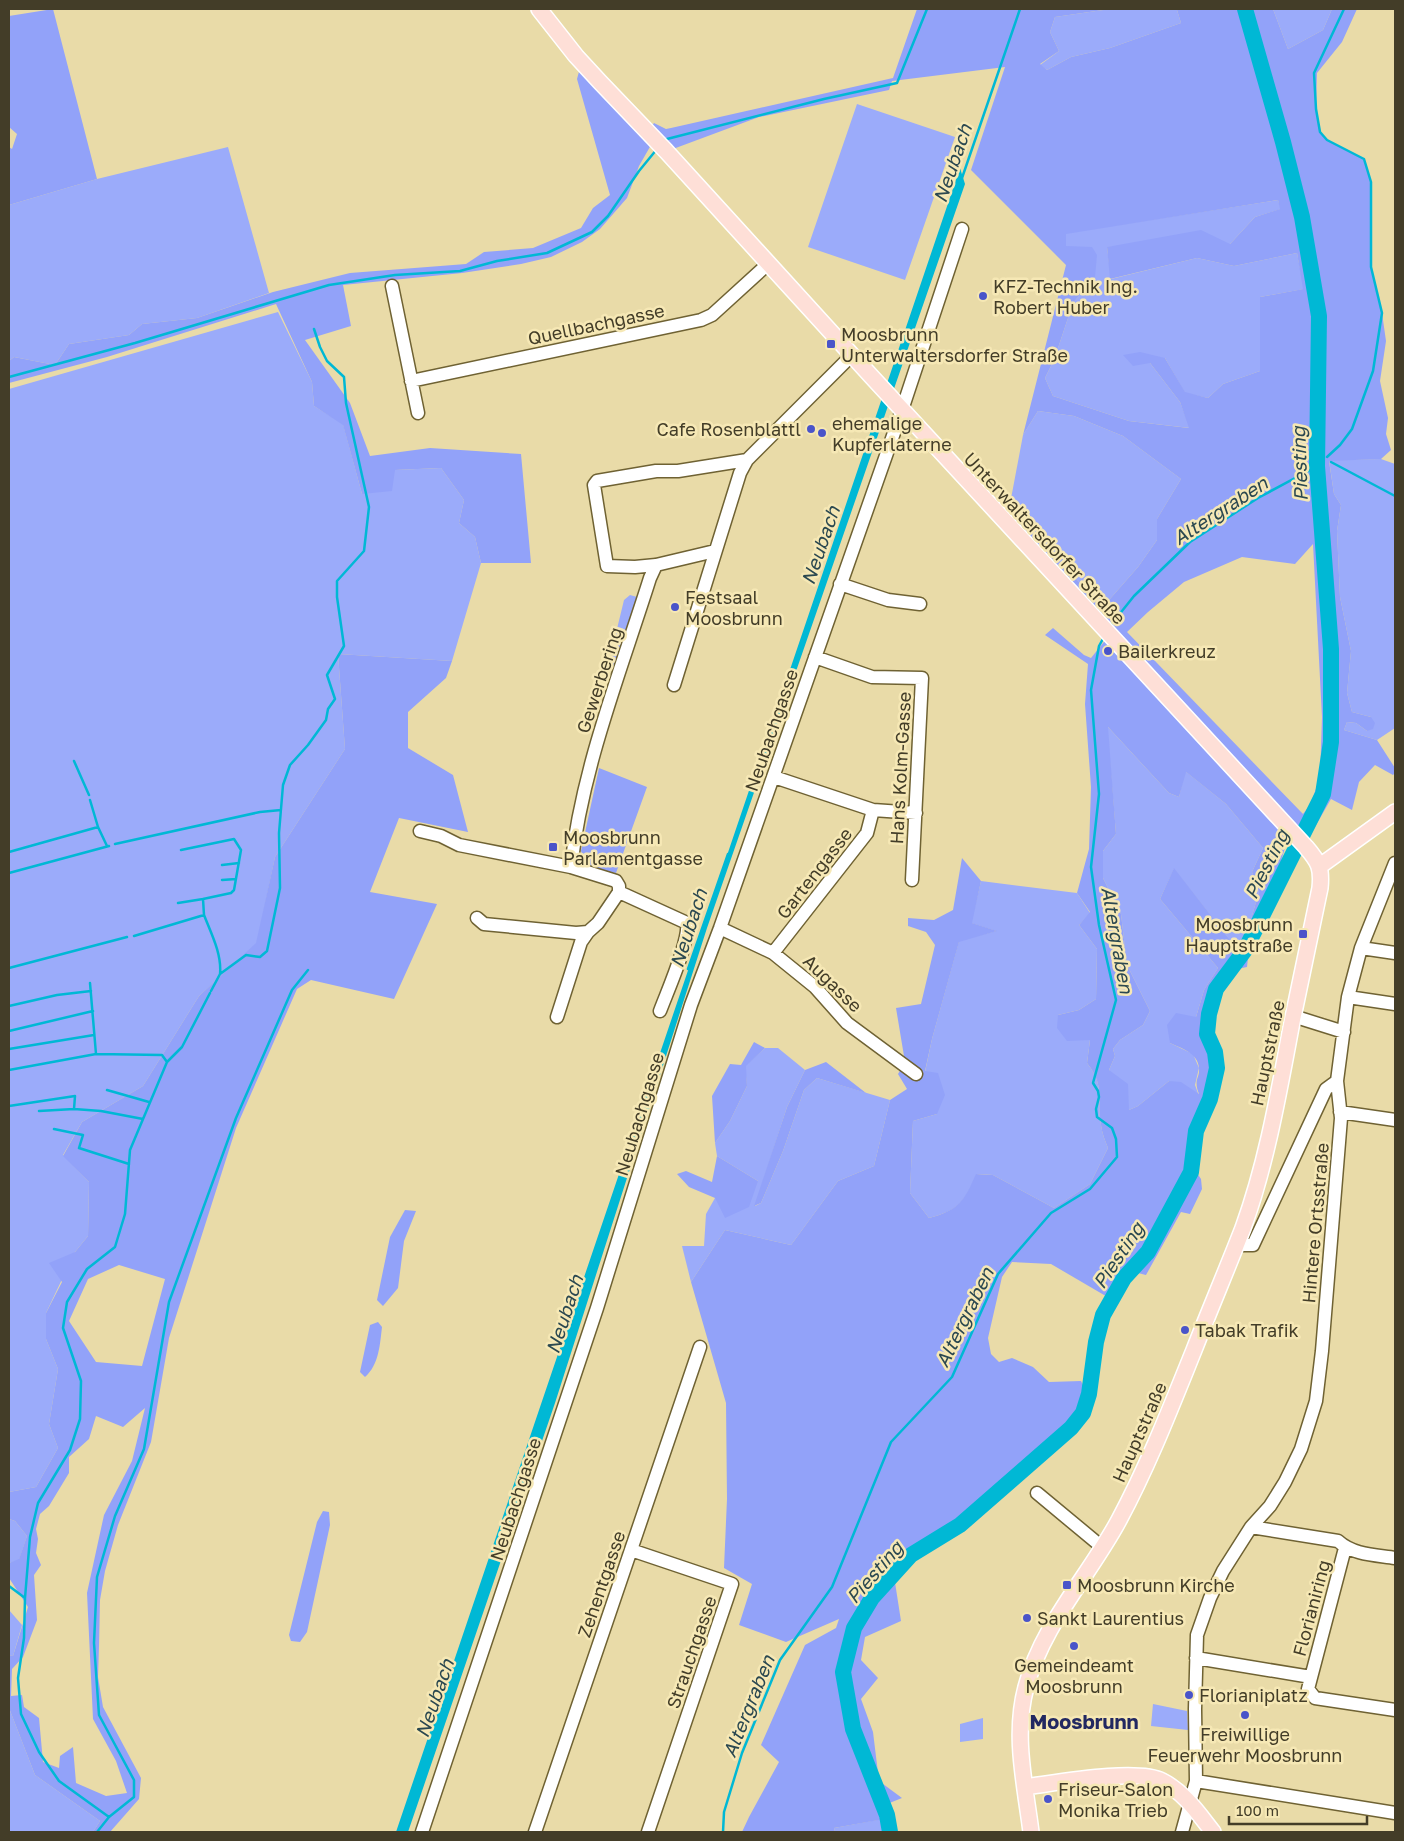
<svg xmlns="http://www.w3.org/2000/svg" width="1404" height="1841" font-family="'Golos Text',sans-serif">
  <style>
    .green { fill: #9babfa }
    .forest { fill: #92a2f9; fill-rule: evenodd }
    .water { fill: #00b8d5 }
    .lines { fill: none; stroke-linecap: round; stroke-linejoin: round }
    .stream { stroke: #00b8d5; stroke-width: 2.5 }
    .river { stroke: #00b8d5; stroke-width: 16 }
    .minor-casing { stroke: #6f6233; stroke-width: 15 }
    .major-casing { stroke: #fff; stroke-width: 18 }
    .minor { stroke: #fff; stroke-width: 12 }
    .major { stroke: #fedfd7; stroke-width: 15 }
    .poi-dot { fill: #4a54c9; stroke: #f6e8b5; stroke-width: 2 }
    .labels { text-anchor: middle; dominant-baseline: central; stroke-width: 5; stroke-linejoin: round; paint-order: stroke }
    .poi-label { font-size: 18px; fill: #433d28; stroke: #f6e8b5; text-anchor: start }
    .street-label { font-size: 18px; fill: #433d28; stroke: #f6e8b5 }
    .water-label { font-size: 19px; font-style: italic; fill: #2b4850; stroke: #f6e8b5 }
    .quarter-label { font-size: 20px; font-weight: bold; fill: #222861; stroke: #f6e8b5 }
  </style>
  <rect width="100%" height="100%" fill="#e9dba8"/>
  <path class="green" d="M1110,9H1172L1177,10L1181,23L1110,48L1071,57L1047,70L1040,65L1059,51L1050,32L1055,17Z
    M1273,9H1332L1323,30L1288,49Z
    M857,104L955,137L905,280L808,247Z
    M228,147L269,293L197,318L142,324L129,335L69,344L55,365L14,357L9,361V205L97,179Z
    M1278,200L1281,209L1255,217L1230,244L1107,247L1111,279L1197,258L1234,266L1297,253L1304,289L1260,297V371L1223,384L1208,398L1185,393L1165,358L1150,363L1180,402L1190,428L1129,421L1053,396L1045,378L1054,360L1073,303L1095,277L1066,246V233Z
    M278,312L312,382L314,406L343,424L362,494L394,470L441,468L464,500L459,523L475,537L481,563L452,661L338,654L345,749L275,857L257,943L199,996L143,1086L82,1122L63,1155L89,1182L88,1236L75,1252L46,1313V1339L58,1369L49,1424L58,1448L36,1487L9,1492V389Z
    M1038,411L1074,416L1123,436L1181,479L1157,519V540L1138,567L1102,608L1010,504L1023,435Z
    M1381,459L1395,464V728L1377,740L1344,730L1347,722L1356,723L1367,731L1371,717L1352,712L1347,693L1351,651L1340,597L1337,531L1341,505L1334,494L1329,460Z
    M630,595L637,597L615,667L611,668L616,633L624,600Z
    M1107,726L1169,793L1179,797L1185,771L1226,804L1263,848L1252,872L1259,892L1251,919L1237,949L1174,869L1160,899L1218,968L1204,990L1196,1017L1170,1043L1193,1054L1199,1068L1195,1085L1199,1096L1169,1081L1138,1106L1129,1110L1109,1070L1115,1056L1113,1049L1120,1040L1143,1025L1150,1011L1127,965L1121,914L1103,878V851L1116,834Z
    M981,881L1077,893L1090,913L1079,925L1097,949L1096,999L1079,1010L1058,1015L1090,1040L1087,1063C1106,1087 1096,1099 1101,1125C1102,1133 1105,1141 1108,1148L1090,1184L1054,1208L993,1175L977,1174C964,1202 959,1210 929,1218L910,1193L913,1121L937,1114L925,1072L932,1039L959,941L996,931L971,923Z
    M765,1048H778L805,1070L787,1107L755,1206L761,1203L783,1151L804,1090L817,1078L890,1100L874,1166L838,1181L791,1245L725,1230L691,1282L682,1246H704L706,1214L715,1198L758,1181L717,1156L715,1143L730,1121L747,1086L745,1066Z
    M9,1519L15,1521L27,1536L19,1560L9,1563Z
    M9,1610L22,1625L13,1656L9,1655Z
    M1153,1704L1187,1711L1188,1730L1151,1726Z
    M9,1708L35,1775L100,1821L93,1832H9Z
    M983,1718V1739L960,1742V1724Z
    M882,1819L885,1832H835L834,1828Z"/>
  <path class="forest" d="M53,9L97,179L9,205V147L12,149L17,134L9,127V16Z
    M917,9H1110L1055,17L1050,32L1059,51L1040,64L1047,70L1071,57L1110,48L1181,23L1177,10L1172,9H1273L1288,49L1323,30L1332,9H1357L1342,42L1317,73L1316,109L1320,132L1327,140L1364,159L1371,182V267L1382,313L1386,341L1380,381L1388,418L1386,434L1391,450L1381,459L1329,461L1334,494L1341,505L1337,531L1340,597L1351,651L1347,693L1352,712L1371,717L1375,723L1373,729L1367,731L1356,723L1347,722L1344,730L1377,740L1395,768V773L1393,775L1375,765L1359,782L1352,810L1331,799L1312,832L1287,841L1267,908L1250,940L1247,967L1228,971L1217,990L1218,1002L1213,1031L1219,1046L1209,1096L1193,1126L1190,1163L1201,1179L1202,1189L1190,1214L1181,1212L1146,1275L1134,1272L1116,1302L1051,1264L1012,1262L1002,1277L988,1338L991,1354L999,1362L1012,1358L1033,1367L1049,1382L1081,1381L1085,1389L1087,1398L1074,1417L1016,1473L894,1576L901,1621L865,1637L861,1660L878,1678L861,1699L873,1732L879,1781L902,1798L887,1804L890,1818L834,1828L835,1832H742L749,1817L779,1762L761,1745L805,1645L836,1628L839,1619L786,1642L739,1625L752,1584L724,1568L727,1499L726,1403L691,1282L725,1230L791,1245L838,1181L874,1166L890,1100L907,1089L898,1074L905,1062L896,1008L921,1004L935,945L926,932L908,926V918L934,920L953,910L962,858L981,881L972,923L997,931L959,942L932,1039L925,1071L938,1073L945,1095L937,1114L913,1121L910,1193L929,1218C959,1210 964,1201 976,1174L993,1175L1054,1208L1090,1184L1108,1148C1105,1141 1102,1133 1101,1125C1096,1099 1106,1087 1087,1063L1090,1040L1067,1041L1057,1028L1058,1015L1079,1010L1096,999L1097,949L1079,925L1090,912L1077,893L1089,849L1091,787L1085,704L1088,664L1045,635L1053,628L1084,655L1091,658L1112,632L1003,514L1010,504L1102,608L1138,567L1157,540V519L1181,479L1123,436L1074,416L1038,411L1023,435L1066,265L971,170L1005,67L892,81L889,90L759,117L673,149L651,127L654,123L666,129L671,128L893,78ZM1278,200L1280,209L1255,217L1230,244L1201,230L1107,247L1110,279L1197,258L1234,266L1297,253L1303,289L1260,297V371L1223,384L1208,398L1185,392L1165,358L1140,352L1123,355L1133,366L1150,363L1180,402L1189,428L1129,421L1053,396L1045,378L1054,360L1073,303L1095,277L1097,255L1092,247L1066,246V234ZM1313,544L1322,717L1320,778L1310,805L1303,814L1127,632L1148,612L1184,582L1242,557L1295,564ZM1108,727L1169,793L1179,797L1186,772L1226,804L1263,848L1252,872L1259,892L1251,919L1237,949L1174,868L1160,899L1218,968L1204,990L1196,1017L1176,1013L1167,1025L1170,1043C1181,1048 1198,1053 1199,1068C1200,1079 1193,1079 1199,1094L1181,1082L1169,1081L1138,1106L1129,1110L1128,1084L1109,1070L1115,1056L1113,1049L1120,1040L1143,1025L1150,1011L1127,965L1121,914L1103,878V851L1116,834Z
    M580,68L651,145L639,166L627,198L600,229L582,242L551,257L521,264L462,273L343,285L351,326L305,340L350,403L370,456L430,448L521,454L531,563H481L475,537L459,523L464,500L441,468L395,470L392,491L362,494L343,425L314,406L312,382L276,304L107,357L9,383V361L14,357L55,365L69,344L129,335L142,324L197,318L273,292L350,273L466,264L484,252L533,248L581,228L593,208L610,195L577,79Z
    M338,654L452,661L446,678L408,712V748L453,775L468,832L399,818L370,892L437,904L394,999L311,980L297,989L236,1128L169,1338L151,1442L118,1525L105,1571L100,1600L99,1646L98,1677L103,1707L141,1778L139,1799L110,1832H93L100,1821L35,1775L9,1708V1655L13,1656L28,1607L9,1578V1563L19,1559L27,1536L15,1521L9,1519V1492L36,1487L58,1448L49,1424L58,1369L46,1339V1313L62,1282L49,1263L75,1252L88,1236L89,1182L63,1156L82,1122L143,1086L199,996L256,943L275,857L345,749ZM119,1265L165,1279L142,1366L96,1362L69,1321L88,1279ZM145,1408L132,1461L104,1515L87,1593L93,1719L116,1761L127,1793L106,1796L76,1783L73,1747L60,1756L59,1768L43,1762L39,1718L24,1707L22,1695L11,1696L12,1669L23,1657L37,1620L34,1575L41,1565L36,1553L38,1539L36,1529L40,1514L49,1506L69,1473V1457L89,1439L96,1416L123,1427Z
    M599,768L647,787L616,873L588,867L581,851Z
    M754,1042L765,1048L746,1066L747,1086L730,1121L715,1143L712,1096L730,1064L741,1065Z
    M826,1062L866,1093L817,1078L804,1090L783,1151L761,1203L754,1206L787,1107L805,1070Z
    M717,1156L758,1181L749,1207L725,1218L715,1198L689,1187L677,1174L686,1171L712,1182Z
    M405,1210L416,1211L404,1241L398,1288L383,1306L377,1300L390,1237Z
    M378,1322L382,1327C380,1344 379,1365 365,1377L360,1372L370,1325Z
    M323,1511L329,1512L330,1525L307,1632L300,1642L291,1641L289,1635L317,1522Z"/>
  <path class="water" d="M960,168L965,184L707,928L555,1403L408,1832H396Z"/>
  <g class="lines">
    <path class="stream" d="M664,142L667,139L824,99L897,83L927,9
      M962,178L1020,9
      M9,377L135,343L329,285L395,275L460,271L497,261L547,253L592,232L608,216L639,171L657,149
      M1327,457L1340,445L1352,429L1373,371L1382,313L1371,267V182L1364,159L1327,140L1320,132L1316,109L1314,73L1344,9
      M1331,462L1395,496
      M1317,466H1320
      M1110,626L1134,596L1190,542L1258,498L1310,470
      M74,761L89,795
      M90,800L98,827L107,846
      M115,844L260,812L281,810
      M181,850L234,839L241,850L234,890L231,893L203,899
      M9,852L98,827
      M222,865L239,863
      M9,873L109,846
      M222,880L236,879
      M178,903L203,899L204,915
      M134,936L204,915C211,933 222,954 220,974
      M9,968L127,937
      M688,969L728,854
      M90,983L96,1054L162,1055L167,1062
      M211,991L220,974L246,955L260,957L267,951L280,888L279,833L283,785L290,765L308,745L326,720L328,709L335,699L327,675L344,646L337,597V581L364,551L369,507L346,403L344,377L327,361L320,347L314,329
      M9,1006L57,995L91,991
      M9,1031L93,1011
      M9,1049L94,1035
      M9,1070L96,1054
      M107,1090L149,1102
      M9,1106L75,1096L74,1109L101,1111L143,1119
      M39,1111L74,1109
      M54,1129L83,1135L79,1148L129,1164
      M9,1586L25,1598L24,1638L18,1678L21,1714L39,1752L59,1781L109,1817L97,1832
      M25,1598L30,1537L38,1503L70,1450L80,1419L81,1381L63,1328L67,1302L87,1269L115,1247L125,1214L130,1150L167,1062L182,1047L210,993
      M109,1817L134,1797V1780L99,1715L94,1643L97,1577L115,1516L144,1449L169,1302L236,1118L292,990L308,970
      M723,1832L724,1812L742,1753L780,1660L832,1587L891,1442L952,1377L998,1274L1051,1213L1090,1189L1117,1157L1116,1139L1112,1128L1097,1117L1096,1109L1099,1097L1098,1091L1093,1083L1116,1000L1099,925L1091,867L1099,794L1091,690L1099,646L1104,637"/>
    <path class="river" d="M890,1832L887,1815L853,1729L843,1672L854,1628L872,1598L911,1555L960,1525L1071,1428L1083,1413L1089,1394L1096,1342L1103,1315L1124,1278L1148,1252L1191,1172L1196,1131L1210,1099L1217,1068L1215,1052L1207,1034L1209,1014L1216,989L1245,950L1323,794L1331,742V649L1317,466L1319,316L1302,217L1283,142L1245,9"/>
    <g class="minor-casing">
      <path id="minor" d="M392,286L418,413
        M411,381L701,320L712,315L769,263
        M715,551L656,565L635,567L607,566L594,485L597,481L656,471H678L747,460
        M840,584L888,600L920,604
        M815,657L872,677L922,678L912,880
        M674,685L740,473L747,460L852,355
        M774,777L873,810L916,813
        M420,831L441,836L459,845L571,867L616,881L619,886V892L598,923L588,932L581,942L557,1017
        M571,867C582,768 620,673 650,578L656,565
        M619,892L687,923C690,941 667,992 660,1011
        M477,918L484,924L576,933L588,932
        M720,928L773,953L815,987L847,1023L916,1074
        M1361,948L1395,953
        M773,953L867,833L873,810
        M1348,997L1395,1004
        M1293,1016L1344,1032
        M1340,1112L1395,1120
        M1236,1245H1253L1326,1089L1337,1081
        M1037,1493L1102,1547
        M1251,1527L1338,1541C1353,1555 1376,1555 1395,1558
        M1345,1548L1308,1689L1315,1698L1395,1710
        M631,1550L732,1584L648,1832
        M1196,1658L1311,1677
        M1196,1781L1395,1813
        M422,1832L597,1308L691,1005L720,928L902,410L962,229
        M535,1832L700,1347
        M1182,1832L1196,1781L1195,1709L1197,1635L1210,1598L1223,1571L1251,1527L1270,1506L1285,1482L1301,1449L1316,1401L1322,1351L1341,1118L1337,1081L1348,997L1361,948L1395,863"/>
    </g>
    <g class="major-casing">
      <path id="major" d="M539,9L576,56L600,82L666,151L871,376L1306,847C1319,862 1322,868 1320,888C1311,933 1301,977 1292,1022C1279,1091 1267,1162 1243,1228C1227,1269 1210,1309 1194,1350C1171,1407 1148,1466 1119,1520C1089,1576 1042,1625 1026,1687C1013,1735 1025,1784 1031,1832
        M1320,866L1395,812
        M1025,1787C1056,1783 1137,1768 1162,1781C1184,1792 1198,1813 1213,1832"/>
    </g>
    <use href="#minor" class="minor"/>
    <use href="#major" class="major"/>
  </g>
  <g class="poi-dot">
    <circle cx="983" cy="296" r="5"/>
    <rect x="826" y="339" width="10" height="10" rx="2.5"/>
    <circle cx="811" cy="429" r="5"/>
    <circle cx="822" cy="433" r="5"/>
    <circle cx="675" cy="607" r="5"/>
    <circle cx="1108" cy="651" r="5"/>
    <rect x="548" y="842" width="10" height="10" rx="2.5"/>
    <rect x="1298" y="929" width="10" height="10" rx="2.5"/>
    <circle cx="1185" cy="1330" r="5"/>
    <rect x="1062" y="1580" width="10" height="10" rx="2.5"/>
    <circle cx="1027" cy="1618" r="5"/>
    <circle cx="1074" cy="1646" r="5"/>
    <circle cx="1189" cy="1695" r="5"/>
    <circle cx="1245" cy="1715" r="5"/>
    <circle cx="1048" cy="1799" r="5"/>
  </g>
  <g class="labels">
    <g class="poi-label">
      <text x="993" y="286">KFZ-Technik Ing.<tspan x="993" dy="21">Robert Huber</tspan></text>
      <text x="841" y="334">Moosbrunn<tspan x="841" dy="21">Unterwaltersdorfer Straße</tspan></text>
      <text x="832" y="423">ehemalige<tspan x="832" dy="21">Kupferlaterne</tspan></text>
      <text x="801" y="429" text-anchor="end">Cafe Rosenblattl</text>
      <text x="685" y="597">Festsaal<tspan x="685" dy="21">Moosbrunn</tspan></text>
      <text x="1118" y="651">Bailerkreuz</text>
      <text x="563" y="837">Moosbrunn<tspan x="563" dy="21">Parlamentgasse</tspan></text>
      <text x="1293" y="924" text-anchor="end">Moosbrunn<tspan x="1293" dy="21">Hauptstraße</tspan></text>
      <text x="1195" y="1330">Tabak Trafik</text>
      <text x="1077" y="1585">Moosbrunn Kirche</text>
      <text x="1037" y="1618">Sankt Laurentius</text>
      <text x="1074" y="1665" text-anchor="middle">Gemeindeamt<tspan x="1074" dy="21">Moosbrunn</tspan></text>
      <text x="1199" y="1695">Florianiplatz</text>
      <text x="1245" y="1734" text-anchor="middle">Freiwillige<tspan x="1245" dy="21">Feuerwehr Moosbrunn</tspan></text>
      <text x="1058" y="1789">Friseur-Salon<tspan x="1058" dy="21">Monika Trieb</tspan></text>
    </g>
    <g class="street-label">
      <text transform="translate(596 324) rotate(-12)">Quellbachgasse</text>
      <text transform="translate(1045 538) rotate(47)">Unterwaltersdorfer Straße</text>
      <text transform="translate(599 680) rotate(-72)">Gewerbering</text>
      <text transform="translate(771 730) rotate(-71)">Neubachgasse</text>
      <text transform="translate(900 768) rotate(-87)">Hans Kolm-Gasse</text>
      <text transform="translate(814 873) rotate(-52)">Gartengasse</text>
      <text transform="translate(833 983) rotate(44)">Augasse</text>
      <text transform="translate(1267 1053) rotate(-78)">Hauptstraße</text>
      <text transform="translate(639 1114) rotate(-73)">Neubachgasse</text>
      <text transform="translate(1315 1223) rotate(-85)">Hintere Ortsstraße</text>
      <text transform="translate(1139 1432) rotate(-66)">Hauptstraße</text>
      <text transform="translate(515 1499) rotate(-72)">Neubachgasse</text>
      <text transform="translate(601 1584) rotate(-71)">Zehentgasse</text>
      <text transform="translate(1311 1608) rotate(-75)">Florianiring</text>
      <text transform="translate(691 1652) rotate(-71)">Strauchgasse</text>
    </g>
    <g class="water-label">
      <text transform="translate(952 163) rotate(-71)">Neubach</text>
      <text transform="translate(1299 464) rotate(-92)">Piesting</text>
      <text transform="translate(1220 510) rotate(-33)">Altergraben</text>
      <text transform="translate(820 545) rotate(-71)">Neubach</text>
      <text transform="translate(1266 864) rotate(-63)">Piesting</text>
      <text transform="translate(688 928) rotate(-72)">Neubach</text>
      <text transform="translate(1118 940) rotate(80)">Altergraben</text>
      <text transform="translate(1118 1255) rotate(-56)">Piesting</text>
      <text transform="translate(564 1314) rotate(-72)">Neubach</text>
      <text transform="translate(964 1317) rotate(-64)">Altergraben</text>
      <text transform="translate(874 1572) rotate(-49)">Piesting</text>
      <text transform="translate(434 1698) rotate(-71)">Neubach</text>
      <text transform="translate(748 1706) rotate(-68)">Altergraben</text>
    </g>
    <g class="quarter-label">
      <text x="1084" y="1721">Moosbrunn</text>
    </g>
  </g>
  <rect width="1404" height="1841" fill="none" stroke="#433d28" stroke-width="20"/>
  <path d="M1229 1816v8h138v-8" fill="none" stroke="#433d28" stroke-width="2.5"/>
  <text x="1236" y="1816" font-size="15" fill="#433d28" stroke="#f6e8b5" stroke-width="4" paint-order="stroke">100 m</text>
</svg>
